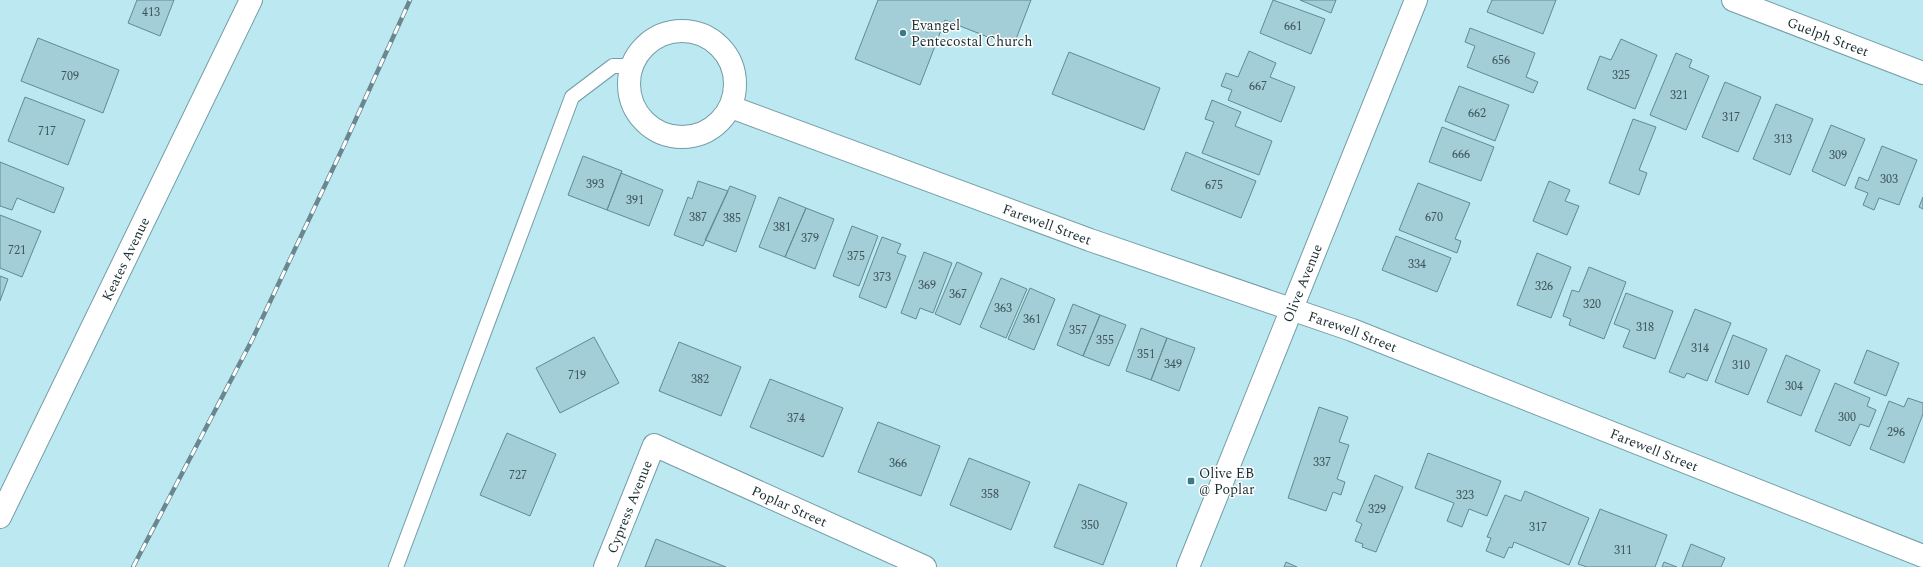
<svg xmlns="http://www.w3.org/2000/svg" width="1923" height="567" font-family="Spectral,serif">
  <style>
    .building { fill: #a3ced7; stroke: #618a93 }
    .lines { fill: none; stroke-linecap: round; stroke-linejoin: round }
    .service-casing { stroke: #739da6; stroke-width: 16 }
    .minor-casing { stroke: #739da6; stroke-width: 24 }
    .secondary-casing { stroke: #739da6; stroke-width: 24 }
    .service { stroke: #fff; stroke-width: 14 }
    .minor { stroke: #fff; stroke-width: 22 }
    .secondary { stroke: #fff; stroke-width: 22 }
    .rail-casing { stroke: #69878e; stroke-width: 4.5 }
    .rail { stroke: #fff; stroke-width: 3; stroke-dasharray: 9; stroke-linecap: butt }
    .poi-dot { fill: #367b89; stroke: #fff; stroke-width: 1.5 }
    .labels { text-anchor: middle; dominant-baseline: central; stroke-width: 3; stroke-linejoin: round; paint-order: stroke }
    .number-label { font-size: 12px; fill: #3e555a }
    .poi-label { font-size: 14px; fill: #1c2d31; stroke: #fff; text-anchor: start }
    .street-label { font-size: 14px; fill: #1c2d31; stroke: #fff }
  </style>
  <rect width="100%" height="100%" fill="#bce8f2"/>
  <path class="building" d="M137,0H174L160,36L128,23Z
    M878,0H1031L1013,47L945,20L920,85L855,59Z
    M1273,0L1325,19L1311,54L1260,33Z
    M1300,0H1336L1331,13Z
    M1492,0H1556L1543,34L1487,12Z
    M1470,28L1535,53L1526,77L1538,82L1533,93L1467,67L1475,46L1465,42Z
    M38,38L119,70L103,113L21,81Z
    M1621,39L1657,55L1635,109L1587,89L1600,56L1611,60Z
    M1249,51L1276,63L1270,77L1295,87L1281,122L1228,100L1232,90L1221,86L1226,73L1238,77Z
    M1069,52L1160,88L1144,130L1052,94Z
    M1676,53L1692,60L1689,67L1709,76L1686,130L1650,115Z
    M1725,82L1761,97L1738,152L1702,137Z
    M1459,86L1509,105L1495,141L1445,121Z
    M25,97L85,120L68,165L8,141Z
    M1212,100L1241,112L1235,126L1272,141L1259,175L1202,153L1214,122L1205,119Z
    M1776,104L1813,119L1790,175L1753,159Z
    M1633,119L1656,127L1639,170L1647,173L1639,195L1609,183Z
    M1831,125L1865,139L1845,186L1812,171Z
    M1442,127L1494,147L1481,181L1429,162Z
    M1882,146L1917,160L1899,205L1879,198L1874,210L1863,205L1868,193L1855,188L1859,177L1868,181Z
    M1186,152L1256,181L1241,218L1171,190Z
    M583,156L622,171L607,210L568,195Z
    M0,162L64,188L54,213L17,198L12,210L0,206Z
    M621,173L663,190L649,226L607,210Z
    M698,181L728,191L703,246L674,235L688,197L692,199Z
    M1549,181L1570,190L1565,201L1579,206L1567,235L1533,221Z
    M1418,183L1470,203L1455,239L1461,241L1457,253L1399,230Z
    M730,186L756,196L736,252L705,240Z
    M779,197L806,208L785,257L759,247Z
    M1923,197V209L1919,207Z
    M806,208L834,219L815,269L785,257Z
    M0,215L41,231L22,277L0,268Z
    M852,226L878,236L859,286L833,276Z
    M1396,236L1451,258L1437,292L1382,270Z
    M882,237L901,244L897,253L906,256L886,308L859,297Z
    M924,252L952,263L933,313L920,308L916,319L901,313Z
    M1537,253L1571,267L1551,318L1517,305Z
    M957,262L982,273L960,325L935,314Z
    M1589,267L1626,282L1604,339L1569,325L1571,319L1563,316L1572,290L1579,292Z
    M0,276L8,279L0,301Z
    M1001,278L1027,289L1006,338L980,327Z
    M1030,288L1055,299L1034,350L1008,339Z
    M1626,293L1673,311L1655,359L1623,347L1630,330L1614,324Z
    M1073,304L1100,315L1083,356L1057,345Z
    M1695,309L1731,323L1707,381L1687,373L1684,378L1669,372Z
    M1100,315L1126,325L1109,366L1083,356Z
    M1141,328L1167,338L1151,380L1126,371Z
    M1733,335L1767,349L1748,395L1715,382Z
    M594,337L619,383L560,413L536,368Z
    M1167,338L1195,348L1179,391L1151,380Z
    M679,342L741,367L721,416L659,391Z
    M1867,350L1899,363L1886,396L1854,383Z
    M1786,355L1820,370L1801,416L1767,402Z
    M770,379L843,408L823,457L750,427Z
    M1835,383L1870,398L1867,406L1876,410L1869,427L1860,424L1850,446L1815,431Z
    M1908,398L1923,403V414L1904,463L1870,449L1889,401L1904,407Z
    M1319,407L1348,417L1339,442L1349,445L1337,479L1345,482L1341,495L1333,492L1326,511L1288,498Z
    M878,422L940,446L921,496L858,472Z
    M507,433L556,454L530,516L480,495Z
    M1428,453L1501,481L1487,516L1469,509L1462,527L1447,521L1454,503L1415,488Z
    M969,458L1030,482L1011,530L950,505Z
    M1375,475L1403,487L1376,552L1362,547L1363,544L1355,541L1362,524L1356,521Z
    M1079,484L1127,503L1103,565L1054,547Z
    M1525,491L1589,518L1569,565L1514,542L1512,548L1509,547L1504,558L1486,551L1491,538L1487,537L1505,495L1521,501Z
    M1600,509L1667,535L1655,567H1587L1578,564Z
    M656,539L726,567H645Z
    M1691,544L1725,558L1721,567H1682Z
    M1286,562L1297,567H1284Z
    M1664,562L1677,567H1662Z"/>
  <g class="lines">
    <g class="service-casing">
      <path id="service" d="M396,567L572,97L613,66H632"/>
    </g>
    <g class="minor-casing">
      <g id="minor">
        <path id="s1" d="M1733,0L1923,73"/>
        <circle cx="682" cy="84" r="53"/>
        <path id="s2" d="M731,107L1090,240L1352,330L1923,556"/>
        <path id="s3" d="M0,517L251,0"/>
        <path id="s4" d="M605,567L654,445L925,567"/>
      </g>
    </g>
    <g class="secondary-casing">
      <g id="secondary">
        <path id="s5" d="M1188,567L1416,0"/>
      </g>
    </g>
    <use href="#service" class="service"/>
    <use href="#minor" class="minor"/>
    <use href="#secondary" class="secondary"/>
    <g class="rail-casing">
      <path id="rail" d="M133,567L252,340L345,143L410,0"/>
    </g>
    <use href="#rail" class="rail"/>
  </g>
  <g class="poi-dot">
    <circle cx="903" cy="33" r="4"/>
    <rect x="1187" y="477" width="8" height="8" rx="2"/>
  </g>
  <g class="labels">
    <g class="number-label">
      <text x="151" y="12">413</text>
      <text x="1293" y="26">661</text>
      <text x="1501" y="60">656</text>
      <text x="1621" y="75">325</text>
      <text x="70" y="76">709</text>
      <text x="1258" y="86">667</text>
      <text x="1679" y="95">321</text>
      <text x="1477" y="113">662</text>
      <text x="1731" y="117">317</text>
      <text x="47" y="131">717</text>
      <text x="1783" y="139">313</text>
      <text x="1461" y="154">666</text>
      <text x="1838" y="155">309</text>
      <text x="1889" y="179">303</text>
      <text x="595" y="184">393</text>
      <text x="1214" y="185">675</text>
      <text x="635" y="200">391</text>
      <text x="698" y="217">387</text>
      <text x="1434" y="217">670</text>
      <text x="732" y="218">385</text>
      <text x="782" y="227">381</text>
      <text x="810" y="238">379</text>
      <text x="17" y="250">721</text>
      <text x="856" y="256">375</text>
      <text x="1417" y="264">334</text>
      <text x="882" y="277">373</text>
      <text x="927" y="285">369</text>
      <text x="1544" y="286">326</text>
      <text x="958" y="294">367</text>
      <text x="1592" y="304">320</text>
      <text x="1003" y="308">363</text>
      <text x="1032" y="319">361</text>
      <text x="1645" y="327">318</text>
      <text x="1078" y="330">357</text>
      <text x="1105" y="340">355</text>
      <text x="1700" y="348">314</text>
      <text x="1146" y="354">351</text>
      <text x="1173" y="364">349</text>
      <text x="1741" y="365">310</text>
      <text x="577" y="375">719</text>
      <text x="700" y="379">382</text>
      <text x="1794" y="386">304</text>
      <text x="1847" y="417">300</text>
      <text x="796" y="418">374</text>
      <text x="1896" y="432">296</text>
      <text x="1322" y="462">337</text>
      <text x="898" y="463">366</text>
      <text x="518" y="475">727</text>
      <text x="990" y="494">358</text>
      <text x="1465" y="495">323</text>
      <text x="1377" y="509">329</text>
      <text x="1090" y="525">350</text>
      <text x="1538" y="527">317</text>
      <text x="1623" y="550">311</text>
    </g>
    <g class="poi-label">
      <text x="911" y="25">Evangel<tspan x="911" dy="16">Pentecostal Church</tspan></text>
      <text x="1199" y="473">Olive EB<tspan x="1199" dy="16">@ Poplar</tspan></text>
    </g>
    <g class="street-label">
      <text stroke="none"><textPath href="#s1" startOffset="102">Guelph Street</textPath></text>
      <text stroke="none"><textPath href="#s2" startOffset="337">Farewell Street</textPath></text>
      <text stroke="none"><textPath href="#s3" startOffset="287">Keates Avenue</textPath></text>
      <text stroke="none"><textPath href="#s5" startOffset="306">Olive Avenue</textPath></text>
      <text stroke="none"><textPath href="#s2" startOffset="661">Farewell Street</textPath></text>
      <text stroke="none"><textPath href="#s2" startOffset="985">Farewell Street</textPath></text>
      <text stroke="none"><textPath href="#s4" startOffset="65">Cypress Avenue</textPath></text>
      <text stroke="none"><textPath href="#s4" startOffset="280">Poplar Street</textPath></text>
    </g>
  </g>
</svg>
